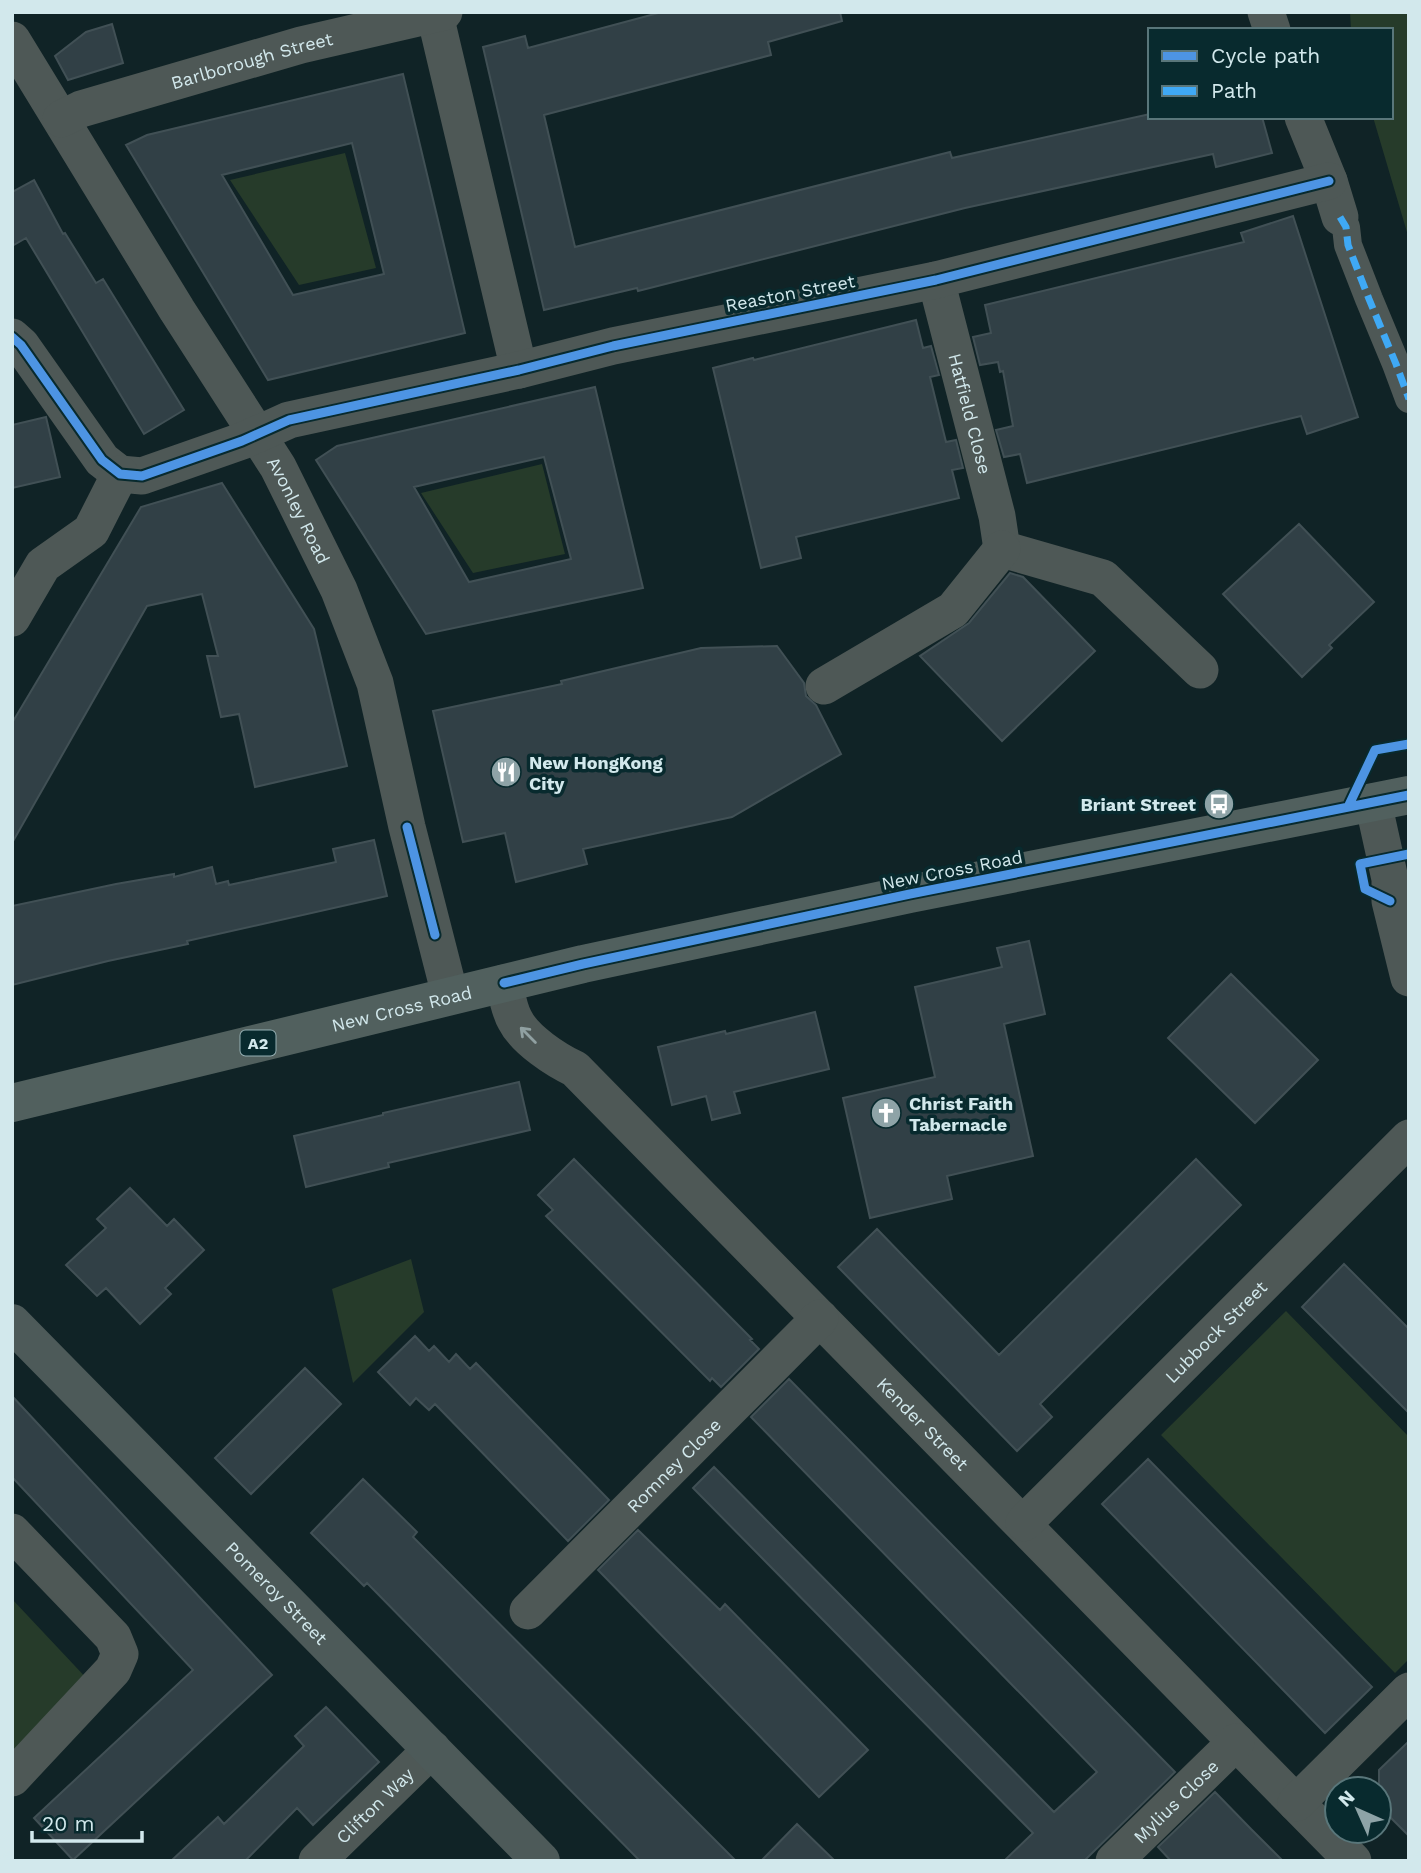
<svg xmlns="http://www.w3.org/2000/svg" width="1421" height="1873" font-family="'Work Sans',sans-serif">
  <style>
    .green { fill: #263b2a }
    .building { fill: #314046; stroke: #415055; stroke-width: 2; fill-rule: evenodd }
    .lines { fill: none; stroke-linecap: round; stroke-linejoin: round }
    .pedestrian { stroke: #4e5856; stroke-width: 28 }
    .minor { stroke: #4e5856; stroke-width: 37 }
    .secondary { stroke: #4d5a59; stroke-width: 38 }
    .trunk { stroke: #51605e; stroke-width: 38 }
    .quiet { stroke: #3fa9f5; stroke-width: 7; stroke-dasharray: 14 7; stroke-linecap: butt }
    .cycleway-casing { stroke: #082a2e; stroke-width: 13 }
    .cycleway { stroke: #4d94e3; stroke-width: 9 }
    .oneway { stroke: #90a0a1 }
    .labels { text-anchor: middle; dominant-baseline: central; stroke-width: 7; stroke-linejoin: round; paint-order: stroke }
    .shield { fill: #082a2e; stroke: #95afb3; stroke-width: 2 }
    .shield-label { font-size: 16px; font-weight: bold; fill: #d2e8ec }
    .street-label { font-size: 18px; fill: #d2e8ec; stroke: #082a2e }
    .poi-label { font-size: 18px; font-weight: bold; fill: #d2e8ec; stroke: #082a2e; text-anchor: start }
  </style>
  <rect width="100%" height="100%" fill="#102326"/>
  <path class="green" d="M1350,12H1409V239L1373,117H1391V30H1351Z
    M345,153L376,268L299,285L230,180Z
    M542,464L565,554L473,573L421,493Z
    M411,1259L424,1312L353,1383L332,1289Z
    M1286,1311L1409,1437V1659L1395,1673L1161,1435Z
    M12,1599L90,1682L12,1756Z"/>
  <path class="building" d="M662,12H840L842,21L768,42L771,55L544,115L575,247L950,152L952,158L1150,114V117H1262L1272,153L1216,167L1213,154L965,208L638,291L637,288L544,310L483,47L525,36L528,48Z
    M112,24L123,63L68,80L55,56L86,32Z
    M403,74L465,333L268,380L126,145L147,135ZM352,143L384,274L293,295L222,175Z
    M34,180L63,234L65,233L96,283L103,279L184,410L144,434L26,238L12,246V192Z
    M1293,216L1358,417L1307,434L1301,416L1027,483L1020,454L1004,457L996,430L1013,426L1003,371L1000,372L998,362L980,365L973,337L991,333L985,305L1244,242L1241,233Z
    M916,320L923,348L931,346L939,375L930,377L946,442L956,440L963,468L952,470L959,498L796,537L801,558L761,568L713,368L753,358L754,360Z
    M595,387L643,588L426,634L316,460L337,446ZM544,457L571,559L469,582L414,487Z
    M46,417L60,477L12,488V425Z
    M222,483L314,629L347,766L255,787L239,714L221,717L207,656H218L202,594L147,606L12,843V723L141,507Z
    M1299,524L1374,602L1329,645L1332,648L1302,677L1223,594Z
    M1010,573L1023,577L1095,651L1002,741L920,656L969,623Z
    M777,646L804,683L806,696L816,705L841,754L732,817L583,849L587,864L516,882L505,833L463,842L433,711L562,684L561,681L701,648Z
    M374,840L387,896L187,941L188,944L108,961L12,985V906L116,884L174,874V877L212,867L216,884L228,881L229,885L336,862L333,849Z
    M1029,941L1045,1014L1004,1024L1033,1156L947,1176L952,1199L870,1218L843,1098L935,1077L915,987L1002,967L997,948Z
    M1231,974L1318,1060L1255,1123L1168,1038Z
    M815,1012L829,1069L734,1092L740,1113L712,1120L706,1096L672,1105L658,1047L725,1031L726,1034Z
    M519,1082L530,1130L388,1163L389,1167L306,1187L294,1136L383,1115V1113Z
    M574,1159L752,1339L750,1340L759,1349L721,1387L712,1378L710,1381L546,1216L553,1210L538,1195Z
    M1196,1159L1241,1205L1040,1404L1052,1417L1017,1451L838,1267L877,1229L999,1355Z
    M130,1188L167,1226L174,1219L204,1250L165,1288L171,1294L140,1324L106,1288L97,1296L66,1265L106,1228L97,1219Z
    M1344,1264L1409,1329V1413L1302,1307Z
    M415,1336L429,1351L434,1346L449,1362L456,1354L470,1369L476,1363L609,1500L568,1541L435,1404L429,1410L416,1398L410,1405L378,1372Z
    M305,1368L341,1404L251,1494L215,1458Z
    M789,1379L1175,1772L1084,1861H1004L1033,1833L693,1488L714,1467L1054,1812L1097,1772L751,1417Z
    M12,1396L272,1675L73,1860L34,1818L193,1670L12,1477Z
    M1148,1459L1372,1687L1325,1733L1102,1504Z
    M363,1479L417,1532L413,1537L736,1861H640L367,1583L364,1586L311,1533Z
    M638,1530L720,1610L725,1604L868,1750L819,1797L598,1570Z
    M326,1707L379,1762L313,1825L297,1808L245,1861H171L218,1817L224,1824L304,1746L295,1736Z
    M1409,1741V1836L1379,1806V1770Z
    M1215,1792L1251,1829L1283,1861H1171L1158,1847Z
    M797,1824L835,1861H761Z"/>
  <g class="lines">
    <path class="pedestrian" d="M1340,217L1346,227L1348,245L1369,299L1396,364L1409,399"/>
    <g class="minor">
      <path d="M1266,12L1272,30"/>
      <path d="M435,15L519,370"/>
      <path id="s1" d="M12,40L177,310L278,467L339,590L375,683L407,827L450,995"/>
      <path d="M1303,117L1329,181L1340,217"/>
      <path id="s2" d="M61,119L81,109L301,45L444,12"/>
      <path id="s3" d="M936,280L997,516L1002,549L1103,578L1200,670"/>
      <path d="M12,337L21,345L102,460L120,474L142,476L242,441L289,420L519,370L613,346L936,280L1329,181"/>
      <path d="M12,618L43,565L91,531L120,474"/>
      <path d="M824,686L953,610L1002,549"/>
      <path d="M1373,802L1390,879V901L1409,978"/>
      <path id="s4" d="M504,983C507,995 509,1010 515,1020C525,1040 556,1060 575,1069L1353,1861"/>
      <path id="s5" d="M1024,1523L1409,1138"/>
      <path d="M12,1532L113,1637L120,1654L113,1670L12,1778"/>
      <path id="s6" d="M528,1611L820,1318"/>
      <path d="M1296,1803L1409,1691"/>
      <path id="s7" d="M317,1861L432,1749"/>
      <path id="s8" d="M1114,1861L1236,1742"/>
    </g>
    <path class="secondary" id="s9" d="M12,1323L541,1861"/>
    <path class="trunk" id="s10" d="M12,1103L583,964L910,894L1409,795"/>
    <path class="quiet" d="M1340,217L1346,227L1348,245L1369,299L1396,364L1409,399"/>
    <g class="cycleway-casing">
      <path id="cycleway" d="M12,337L21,345L102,460L120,474L142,476L242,441L289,420L519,370L613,346L936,280L1329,181
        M1348,807L1375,750L1409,744
        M407,827L435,935
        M1390,901L1365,889L1360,864L1409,854
        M504,983L583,964L910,894L1409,795"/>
    </g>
    <use href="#cycleway" class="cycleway"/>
  </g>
  <defs><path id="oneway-shaft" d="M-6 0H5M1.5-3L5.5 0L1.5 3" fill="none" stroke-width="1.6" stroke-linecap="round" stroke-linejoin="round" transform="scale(1.75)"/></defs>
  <use class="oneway" href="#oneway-shaft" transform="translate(528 1035) rotate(-135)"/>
  <defs>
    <g id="restaurant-disc" transform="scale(1.575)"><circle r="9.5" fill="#8ea3a7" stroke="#082a2e"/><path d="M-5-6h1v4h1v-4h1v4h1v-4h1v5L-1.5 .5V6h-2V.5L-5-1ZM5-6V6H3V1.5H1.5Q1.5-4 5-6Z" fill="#fff"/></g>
    <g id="bus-disc" transform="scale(1.575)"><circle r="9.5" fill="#8ea3a7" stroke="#082a2e"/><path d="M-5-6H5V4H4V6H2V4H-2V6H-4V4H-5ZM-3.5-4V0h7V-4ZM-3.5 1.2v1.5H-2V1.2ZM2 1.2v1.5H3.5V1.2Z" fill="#fff"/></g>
    <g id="church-disc" transform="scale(1.575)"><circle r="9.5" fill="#8ea3a7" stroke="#082a2e"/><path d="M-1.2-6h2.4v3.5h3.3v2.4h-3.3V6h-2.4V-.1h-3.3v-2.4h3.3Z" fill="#fff"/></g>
  </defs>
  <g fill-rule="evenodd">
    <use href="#restaurant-disc" x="506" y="772"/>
    <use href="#bus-disc" x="1219" y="804"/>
    <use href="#church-disc" x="886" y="1113"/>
  </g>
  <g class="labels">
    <rect class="shield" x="240.5" y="1030.5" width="35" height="25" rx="5"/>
    <g class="shield-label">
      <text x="258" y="1043">A2</text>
    </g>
    <g class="street-label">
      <text stroke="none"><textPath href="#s2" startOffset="200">Barlborough Street</textPath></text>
      <text transform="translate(790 293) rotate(-11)">Reaston Street</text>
      <text stroke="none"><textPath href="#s3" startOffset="138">Hatfield Close</textPath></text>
      <text stroke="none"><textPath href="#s1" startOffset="551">Avonley Road</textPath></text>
      <text transform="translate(952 870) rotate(-11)">New Cross Road</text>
      <text stroke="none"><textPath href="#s10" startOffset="401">New Cross Road</textPath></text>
      <text stroke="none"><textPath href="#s5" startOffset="271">Lubbock Street</textPath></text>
      <text stroke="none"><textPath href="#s4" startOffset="614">Kender Street</textPath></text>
      <text stroke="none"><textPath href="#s6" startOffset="206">Romney Close</textPath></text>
      <text stroke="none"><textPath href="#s9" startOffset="378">Pomeroy Street</textPath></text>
      <text stroke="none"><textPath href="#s8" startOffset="86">Mylius Close</textPath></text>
      <text stroke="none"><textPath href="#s7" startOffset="80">Clifton Way</textPath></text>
    </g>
    <g class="poi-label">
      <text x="529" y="762">New HongKong<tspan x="529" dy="21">City</tspan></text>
      <text x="1196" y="804" text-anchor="end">Briant Street</text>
      <text x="909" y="1103">Christ Faith<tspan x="909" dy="21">Tabernacle</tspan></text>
    </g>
  </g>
  <rect width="1421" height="1873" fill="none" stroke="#d2e8ec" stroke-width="28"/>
  <rect x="1148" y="28" width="245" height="91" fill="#082a2e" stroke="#59767a" stroke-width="2"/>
  <rect x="1162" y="51" width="35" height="10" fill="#4d94e3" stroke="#59767a" stroke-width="2"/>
  <text x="1211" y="63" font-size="21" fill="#d2e8ec">Cycle path</text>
  <rect x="1162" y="86" width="35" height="10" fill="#3fa9f5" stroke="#59767a" stroke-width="2"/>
  <text x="1211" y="98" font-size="21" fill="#d2e8ec">Path</text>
  <g transform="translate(1358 1810) rotate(315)"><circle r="33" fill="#082a2e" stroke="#59767a" stroke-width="2"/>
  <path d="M0-5L12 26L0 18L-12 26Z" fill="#8ea3a7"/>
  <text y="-10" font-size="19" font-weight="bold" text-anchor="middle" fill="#d2e8ec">N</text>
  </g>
  <path d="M32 1831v10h110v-10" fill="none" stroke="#d2e8ec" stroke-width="3.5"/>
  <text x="42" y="1831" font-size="21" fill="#d2e8ec" stroke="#082a2e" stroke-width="5" paint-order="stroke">20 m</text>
</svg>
